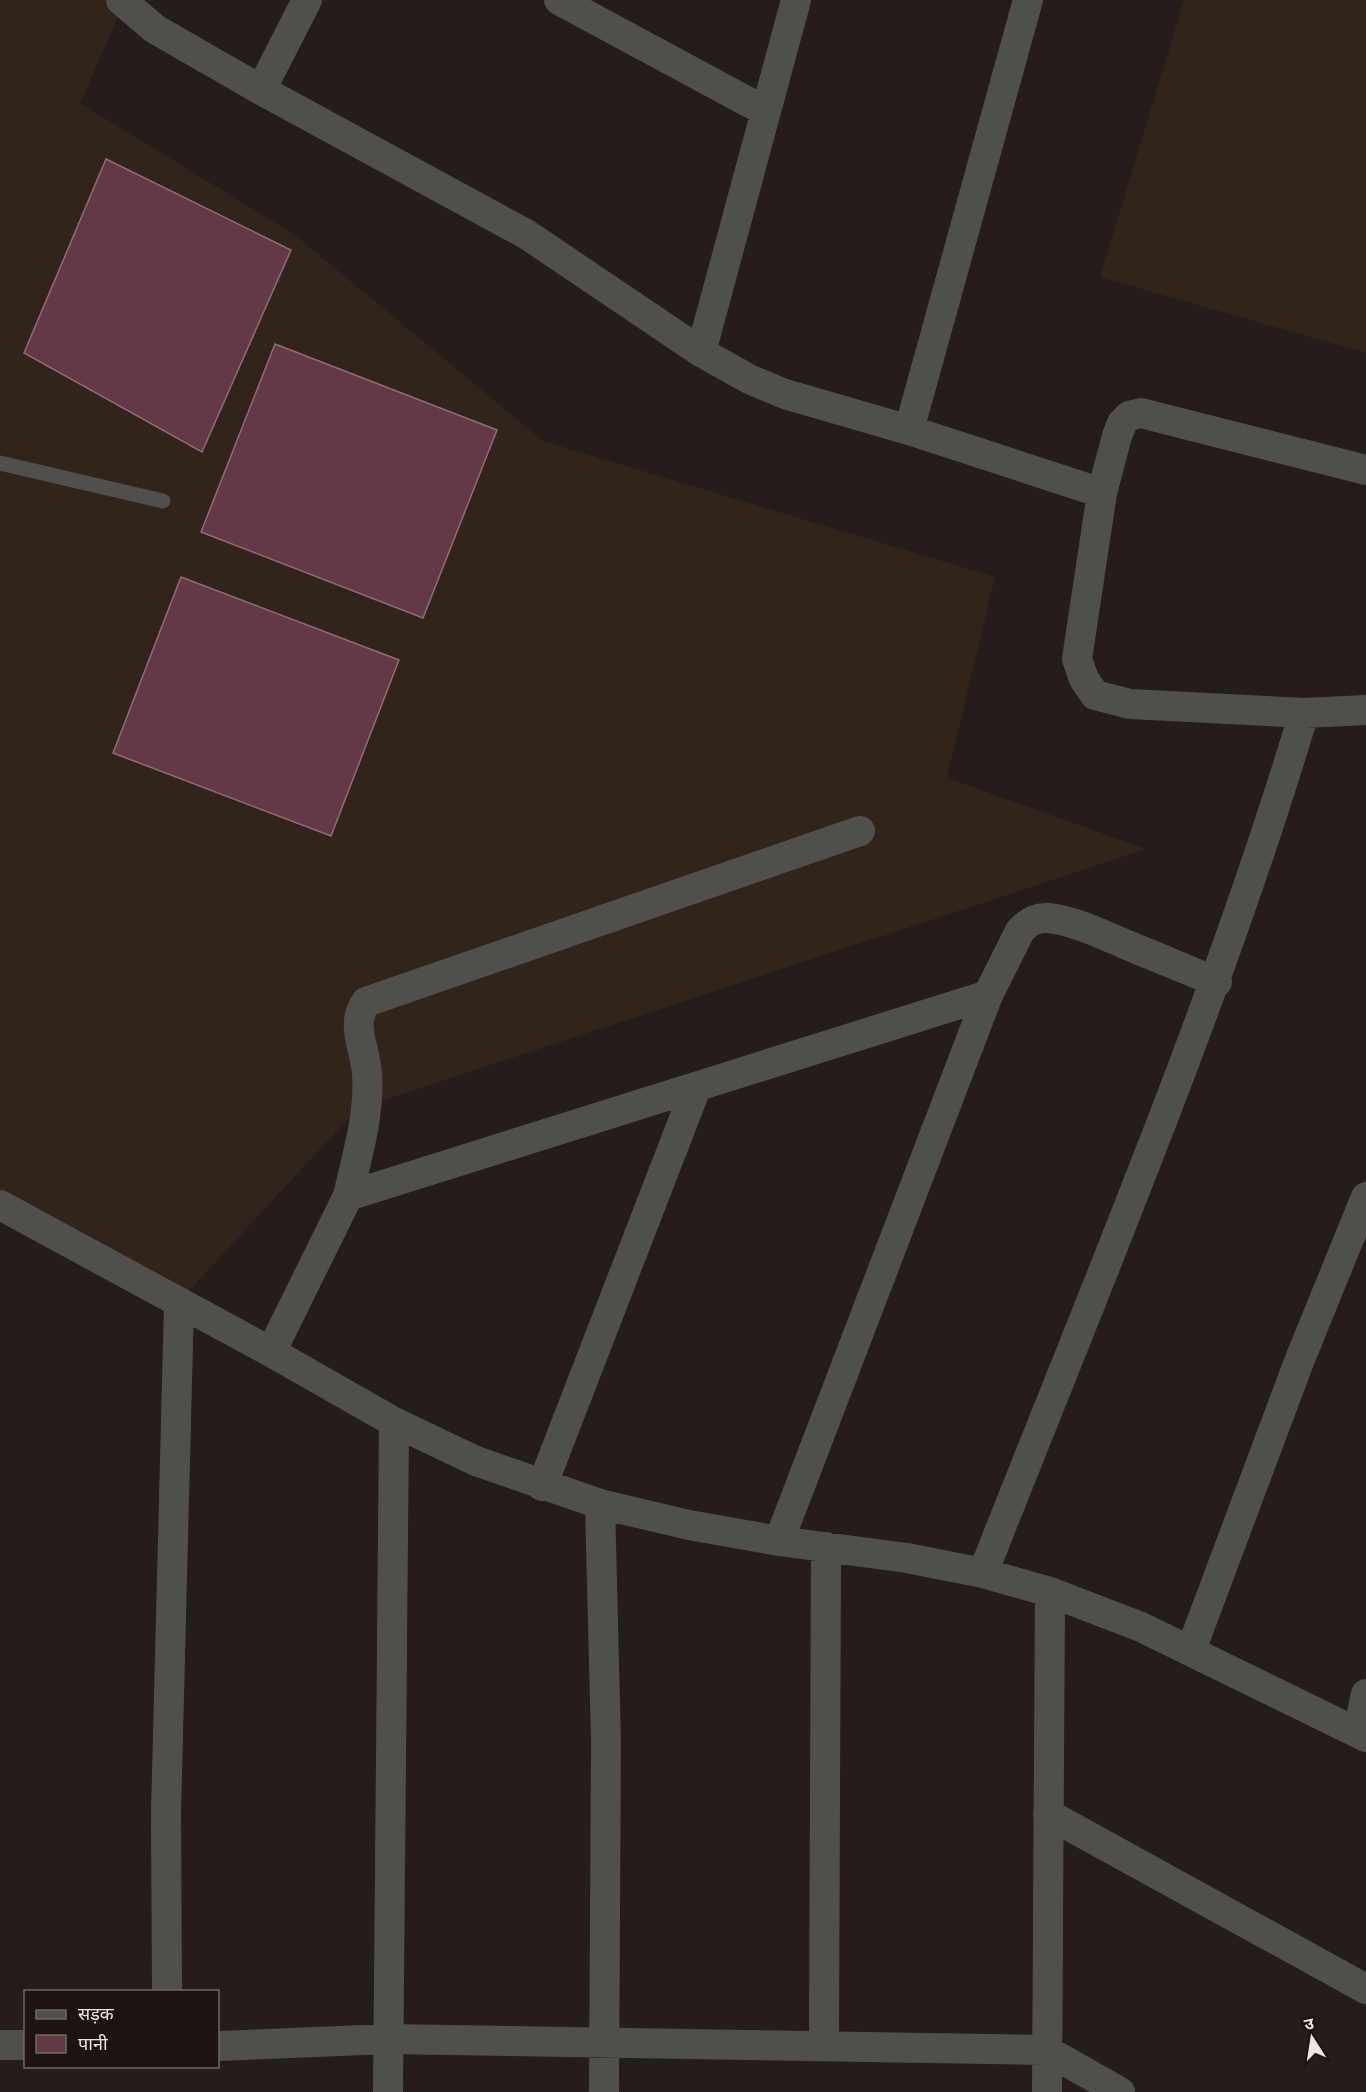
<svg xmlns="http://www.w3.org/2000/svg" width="1366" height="2092" font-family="'Sofia Sans Condensed','Noto Sans Devanagari',sans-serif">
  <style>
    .built { fill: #31241d }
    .water { fill: #653847; stroke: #8e6c76; stroke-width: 1.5 }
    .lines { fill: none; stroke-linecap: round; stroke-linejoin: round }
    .service { stroke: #514f4c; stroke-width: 15 }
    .minor { stroke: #514f4c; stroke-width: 30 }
  </style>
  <rect width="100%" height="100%" fill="#241d19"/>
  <path class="built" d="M0,0H126L80,103L295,235L543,441L995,577L947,778L1146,849L357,1109L187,1293L0,1194Z
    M1184,0H1366V353L1100,277Z"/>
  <path class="water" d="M106,159L291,250L202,452L24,353Z
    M275,344L497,430L423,618L201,532Z
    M181,577L399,660L331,836L113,753Z"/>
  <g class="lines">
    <path class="service" d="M0,463L163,501"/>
    <path class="minor" d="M121,0L155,29L261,90L526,234L701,352L749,379L785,394L909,430L1102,493
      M559,0L765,111
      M261,90L307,0
      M701,352L796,0
      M909,430L1028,0
      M1366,470L1141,413L1129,416L1122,423L1117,436L1102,493L1077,659L1084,679L1095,695L1130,704L1304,713L1366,710
      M348,1196C357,1155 370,1115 367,1073C365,1047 350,1025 366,1002L860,831
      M0,1205L271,1352L394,1422L476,1461L600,1504L689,1525L779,1541L907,1558L983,1573L1050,1592L1141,1627L1366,1737
      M271,1352L348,1196L988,995
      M542,1486L696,1088
      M600,1504L606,1742L604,2092
      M779,1541L988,995L1020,931C1028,922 1036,917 1048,918C1075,921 1102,934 1127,945C1157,957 1187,970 1217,982
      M983,1573C1095,1288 1216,1006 1304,713
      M1191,1650L1300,1359L1366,1197
      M1358,1732L1366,1694
      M1048,1814L1366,1989
      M167,1992L166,1813L179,1304
      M0,2045H26
      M824,2045L826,1547
      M218,2046L389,2039L1046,2050L1120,2092
      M388,2092L394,1422
      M1047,2092L1050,1592"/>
  </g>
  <rect x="24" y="1990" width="195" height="78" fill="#1b1410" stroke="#6f6865" stroke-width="1.5"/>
  <rect x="36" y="2010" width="30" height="9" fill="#514f4c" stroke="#6f6865" stroke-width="1.5"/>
  <text x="78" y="2020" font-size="18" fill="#ece7e4">सड़क</text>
  <rect x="36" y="2035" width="30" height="18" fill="#653847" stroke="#6f6865" stroke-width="1.5"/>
  <text x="78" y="2050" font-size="18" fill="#ece7e4">पानी</text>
  <g transform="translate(1312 2038) rotate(348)" stroke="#1b1410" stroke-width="4.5" paint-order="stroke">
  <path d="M0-4.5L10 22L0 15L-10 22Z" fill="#ece7e4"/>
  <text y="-9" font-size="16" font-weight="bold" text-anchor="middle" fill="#ece7e4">उ</text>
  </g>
</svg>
